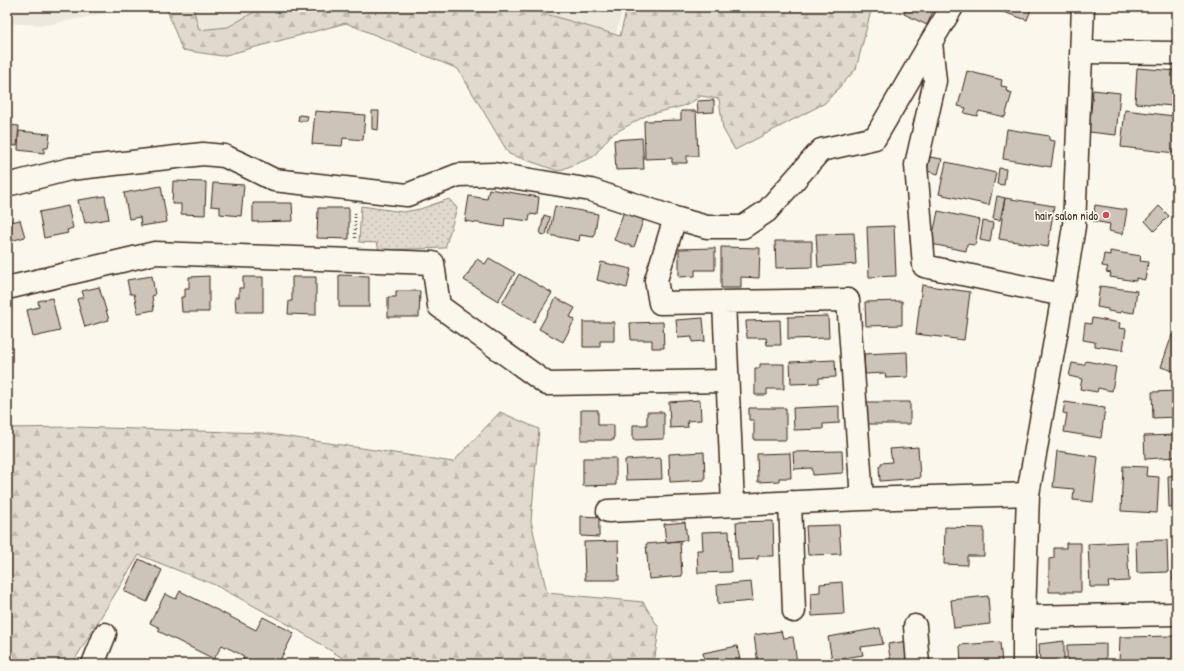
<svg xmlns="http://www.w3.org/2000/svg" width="1184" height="671" font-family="'Patrick Hand',sans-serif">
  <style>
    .built { fill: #ede8dd }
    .grass { fill: url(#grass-dots); stroke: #8d8276 }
    .forest { fill: url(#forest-firs); stroke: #8d8276 }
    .building { fill: #ccc4b9; stroke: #3b2a1e }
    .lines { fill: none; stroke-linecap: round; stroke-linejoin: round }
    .minor-casing { stroke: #3b2a1e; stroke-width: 25 }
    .tertiary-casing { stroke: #3b2a1e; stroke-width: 25 }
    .path { stroke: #3b2a1e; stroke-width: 2.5; stroke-dasharray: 1 3; stroke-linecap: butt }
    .minor { stroke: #fbf7ec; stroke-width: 22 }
    .tertiary { stroke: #fbf7ec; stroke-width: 22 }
    .poi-dot { fill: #d1495b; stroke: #fbf7ec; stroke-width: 1.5 }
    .labels { text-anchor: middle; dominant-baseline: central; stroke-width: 3.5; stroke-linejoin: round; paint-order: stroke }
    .poi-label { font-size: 12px; fill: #3b2a1e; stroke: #fbf7ec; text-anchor: end }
  </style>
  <defs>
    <pattern id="grass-dots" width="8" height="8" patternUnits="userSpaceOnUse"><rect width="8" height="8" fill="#dfd9ce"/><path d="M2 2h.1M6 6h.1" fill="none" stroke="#c0bab0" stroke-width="1.8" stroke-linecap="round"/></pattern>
    <pattern id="forest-firs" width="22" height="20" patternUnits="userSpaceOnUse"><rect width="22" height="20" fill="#dfd9ce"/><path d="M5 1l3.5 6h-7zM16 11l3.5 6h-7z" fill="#c0bab0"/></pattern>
  </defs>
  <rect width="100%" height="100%" fill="#fbf7ec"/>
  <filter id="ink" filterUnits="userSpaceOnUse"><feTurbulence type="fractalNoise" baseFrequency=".025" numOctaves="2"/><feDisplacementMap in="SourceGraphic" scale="8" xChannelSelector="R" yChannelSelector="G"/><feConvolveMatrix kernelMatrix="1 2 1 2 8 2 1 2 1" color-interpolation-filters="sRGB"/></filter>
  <g filter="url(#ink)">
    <path class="built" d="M7,7H137L46,25L7,23Z
      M194,7H278L239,31L192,39Z
      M509,7H623L616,34Z"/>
    <path class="grass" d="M449,199L457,208L445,248L379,250L377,243L359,242L361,206L403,212L420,209Z"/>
    <path class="forest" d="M166,7H193L199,30L228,27L263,7H523L620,36L627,7H872L856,69L825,103L735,150L723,129L719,99L701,96L687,105L647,115L611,135L593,157L558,171L509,154L458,69L346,23L222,56L182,50Z
      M500,412L539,429L531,521L547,593L643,602L659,628L654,664H352L293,627L215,585L139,555L72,664H7V428L74,427L263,433L453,462Z"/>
    <path class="building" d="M907,7H935L927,25L904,14Z
      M988,7H1032L1027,20Z
      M1137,68L1177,71V97L1175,96L1174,106L1135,103Z
      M967,71L1002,80L1001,86L1007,87L1006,91L1012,93L1005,117L979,111L977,116L964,113L966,108L958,106Z
      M1093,90L1120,93L1116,135L1089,132Z
      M714,100V112L698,113L697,101Z
      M1125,110L1174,116L1173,124L1177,125L1175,153L1121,147Z
      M315,111L365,115L363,140L343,138L342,146L312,144Z
      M372,111H379L378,130L372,129Z
      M681,111H696L698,156H687V163H672V158L645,159L644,121L681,120Z
      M299,115L308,116L307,121H298Z
      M7,125L19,126L17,146L7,145Z
      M1007,129L1049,136V140L1055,141L1051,167L1003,159Z
      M19,131L50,134L48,148H44V153L18,150Z
      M642,138L644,169L616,170L614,140Z
      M930,157L942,159L938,174L927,171Z
      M946,162L996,173L989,205L939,194Z
      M999,168L1006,169L1004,185L997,184Z
      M173,181L206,182L205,215L181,214V204H172Z
      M213,183L244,185L241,216L220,214V207L211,206Z
      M161,186L167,222L141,226L140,217L129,219L124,193Z
      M489,189L539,197L537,215L530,214L529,221L505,218L504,227L465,221L469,196L487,199Z
      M105,196L109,219L85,223L82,211H80L78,200Z
      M997,196L1005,198L1000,220L993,219Z
      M1005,198L1054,206L1048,247L999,239Z
      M253,203H292L293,221L253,222Z
      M1095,205L1127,210L1123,234L1109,231L1110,224L1093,221Z
      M68,206L73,228L67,230L68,233L44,238L39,212Z
      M555,206L598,214L594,237L580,235L579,241L549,235Z
      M1159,206L1169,216L1154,231L1145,221Z
      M318,208H349V239L317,238Z
      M624,211L644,218L634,247L614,240Z
      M938,211L980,220L975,245L967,244L966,251L931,244Z
      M7,212H8L11,222L20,220L25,237L7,242Z
      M544,215L550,217L546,235L540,234Z
      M983,221L993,223L990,242L980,240Z
      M894,226L896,276L869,277L867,227Z
      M854,233L856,264L818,267L816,234Z
      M775,241H812V267L776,268Z
      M721,247L760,248L759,278L741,277V288H721Z
      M715,248V270H695V276L679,277V249Z
      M1110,251L1141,256L1140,261L1148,262L1145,280L1136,278V281L1110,277L1111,273L1106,272L1108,267L1102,266L1104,254L1110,255Z
      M489,258L515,273L498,301L464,280L477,259L485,264Z
      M601,262L631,269L627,288L597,280Z
      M519,274L552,293L534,322L502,303Z
      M339,275L369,276V307H339Z
      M152,276L155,295L152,296L154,310L138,313L134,294H130L127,280Z
      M209,276V312H182L181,297H185V288H189V277Z
      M243,277H263V312H236L235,297H239V288H243Z
      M292,277H316V315L288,314L289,301H292Z
      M922,285L970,292L964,340L916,334Z
      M1100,286L1137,291L1134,313L1121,311V313L1108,311V309L1097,307Z
      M99,287L109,320L85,327L77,299L84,297L82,291Z
      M396,291H420L419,317H388V297H396Z
      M52,298L60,331L33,337L27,310L39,307L38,301Z
      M556,298L575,308L570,317L575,319L563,342L539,329Z
      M902,301V325L866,326L865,302Z
      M828,316L829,338L788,339V317Z
      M703,318L705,341L692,342V337L678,338L676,320Z
      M1092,318L1120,323L1119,328L1126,329L1123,350L1095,346V342L1083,340L1085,323L1091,324Z
      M780,320L781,345H767L766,338H747L746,321Z
      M583,322H614V341H600V347H583Z
      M663,322L664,348H652V340H631L630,323Z
      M1172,335L1177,337V372L1161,367Z
      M907,352L908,377L886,378L885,373L865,374L864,354Z
      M835,360L836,377L819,378V383L791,384L790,362Z
      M1086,361L1116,367L1112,391L1098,388L1097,392L1080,389L1082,379L1069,376L1072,363L1084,365Z
      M760,364H784V389H767V395H755V368H760Z
      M1177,391V417L1153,418L1152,392Z
      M700,400L701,420L687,421L688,427L670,428L669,402Z
      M867,402H910V424H867Z
      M1065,402L1105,408L1101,438L1064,432L1067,414L1063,413Z
      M839,406V423L823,424V429L794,430L793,408Z
      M749,408H786V440H754V420H749Z
      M581,410H598V425H614V440H581Z
      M647,412H664V439L633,440V425H647Z
      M1177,435V457L1145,459L1144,436Z
      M918,447L920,478L880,481L879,466H881V463L892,462L890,449Z
      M842,451L843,473L813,475L812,468L794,469L793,452Z
      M1057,451L1098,457L1093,502L1073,500L1074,489L1053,487Z
      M704,452L705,480L670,482L669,454Z
      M790,453L791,478H779V481L758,482L757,454Z
      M583,458H616V485L583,486Z
      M661,458L662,479L626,480L625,460Z
      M1123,466L1147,467L1146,476L1159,477L1157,513L1121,511Z
      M1177,475V507H1169L1168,476Z
      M581,516L599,517V537L581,536Z
      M773,521L774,556H758V559L738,560L736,522Z
      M685,522L687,540L666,542L664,524Z
      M839,525L841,554L808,555L806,526Z
      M945,527L984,528V556H967V565L944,564Z
      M729,531L731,572L698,573L697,550H703L702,532Z
      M1167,540L1168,572L1137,573L1136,541Z
      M618,541L619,580H585L584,542Z
      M680,541L682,576L649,579L646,544Z
      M1174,541H1177V581H1173Z
      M1127,542L1129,581L1108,582L1109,587H1090L1088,544Z
      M1066,543H1081V592H1049V559L1054,558V548H1066Z
      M139,559L162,570L147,602L124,591Z
      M751,582L753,601L718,604L717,585Z
      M842,582L844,614L812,616L811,593L820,592V584Z
      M180,591L256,630L263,617L294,633L278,664H252L243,660L244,656L222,645L214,659L158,631L160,628L150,623L165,594L176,599Z
      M988,596L990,624L954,628L951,600Z
      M880,628L883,644L861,647L863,655L832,660L828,637Z
      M781,631L783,638L793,637L797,662L781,664H758L754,635Z
      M1177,636V664H1119L1120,637Z
      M908,641L911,663L891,664L888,644Z
      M1064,641V664H1040L1039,644Z
      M1000,642L1002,664H961L960,645Z
      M1106,644V664H1067V645Z
      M737,646L741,664H705L703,653Z"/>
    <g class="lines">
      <g class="minor-casing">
        <path id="minor" d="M931,42L935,81L916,165L924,266L1063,295
          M1082,52L1177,53
          M7,185L70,169L203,154L224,156L242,164L274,180L407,195L458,175L494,174L591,190L675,218L707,227H743L767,211L821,150L875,138L931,42L952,7
          M675,218L656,280L660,303L848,300L862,499L1028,494
          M7,288L155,253L433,263L439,306L547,384L727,381
          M724,302L733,505
          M790,502L794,611
          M608,511L862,499
          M1024,617L1177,614
          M915,626L918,664
          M93,664L105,634"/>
      </g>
      <g class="tertiary-casing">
        <path id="tertiary" d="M1024,664V617L1028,494L1063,295L1074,226L1083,7"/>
      </g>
      <path class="path" d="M355,213V238"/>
      <use href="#minor" class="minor"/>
      <use href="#tertiary" class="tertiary"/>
    </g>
  </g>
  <circle class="poi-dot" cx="1106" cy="215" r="4"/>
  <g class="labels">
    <g class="poi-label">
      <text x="1098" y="215">hair salon nido</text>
    </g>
  </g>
  <rect width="1184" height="671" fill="none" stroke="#fbf7ec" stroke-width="24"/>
  <rect x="12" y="12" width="1160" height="647" fill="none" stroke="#3b2a1e" stroke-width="1.5" filter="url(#ink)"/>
</svg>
